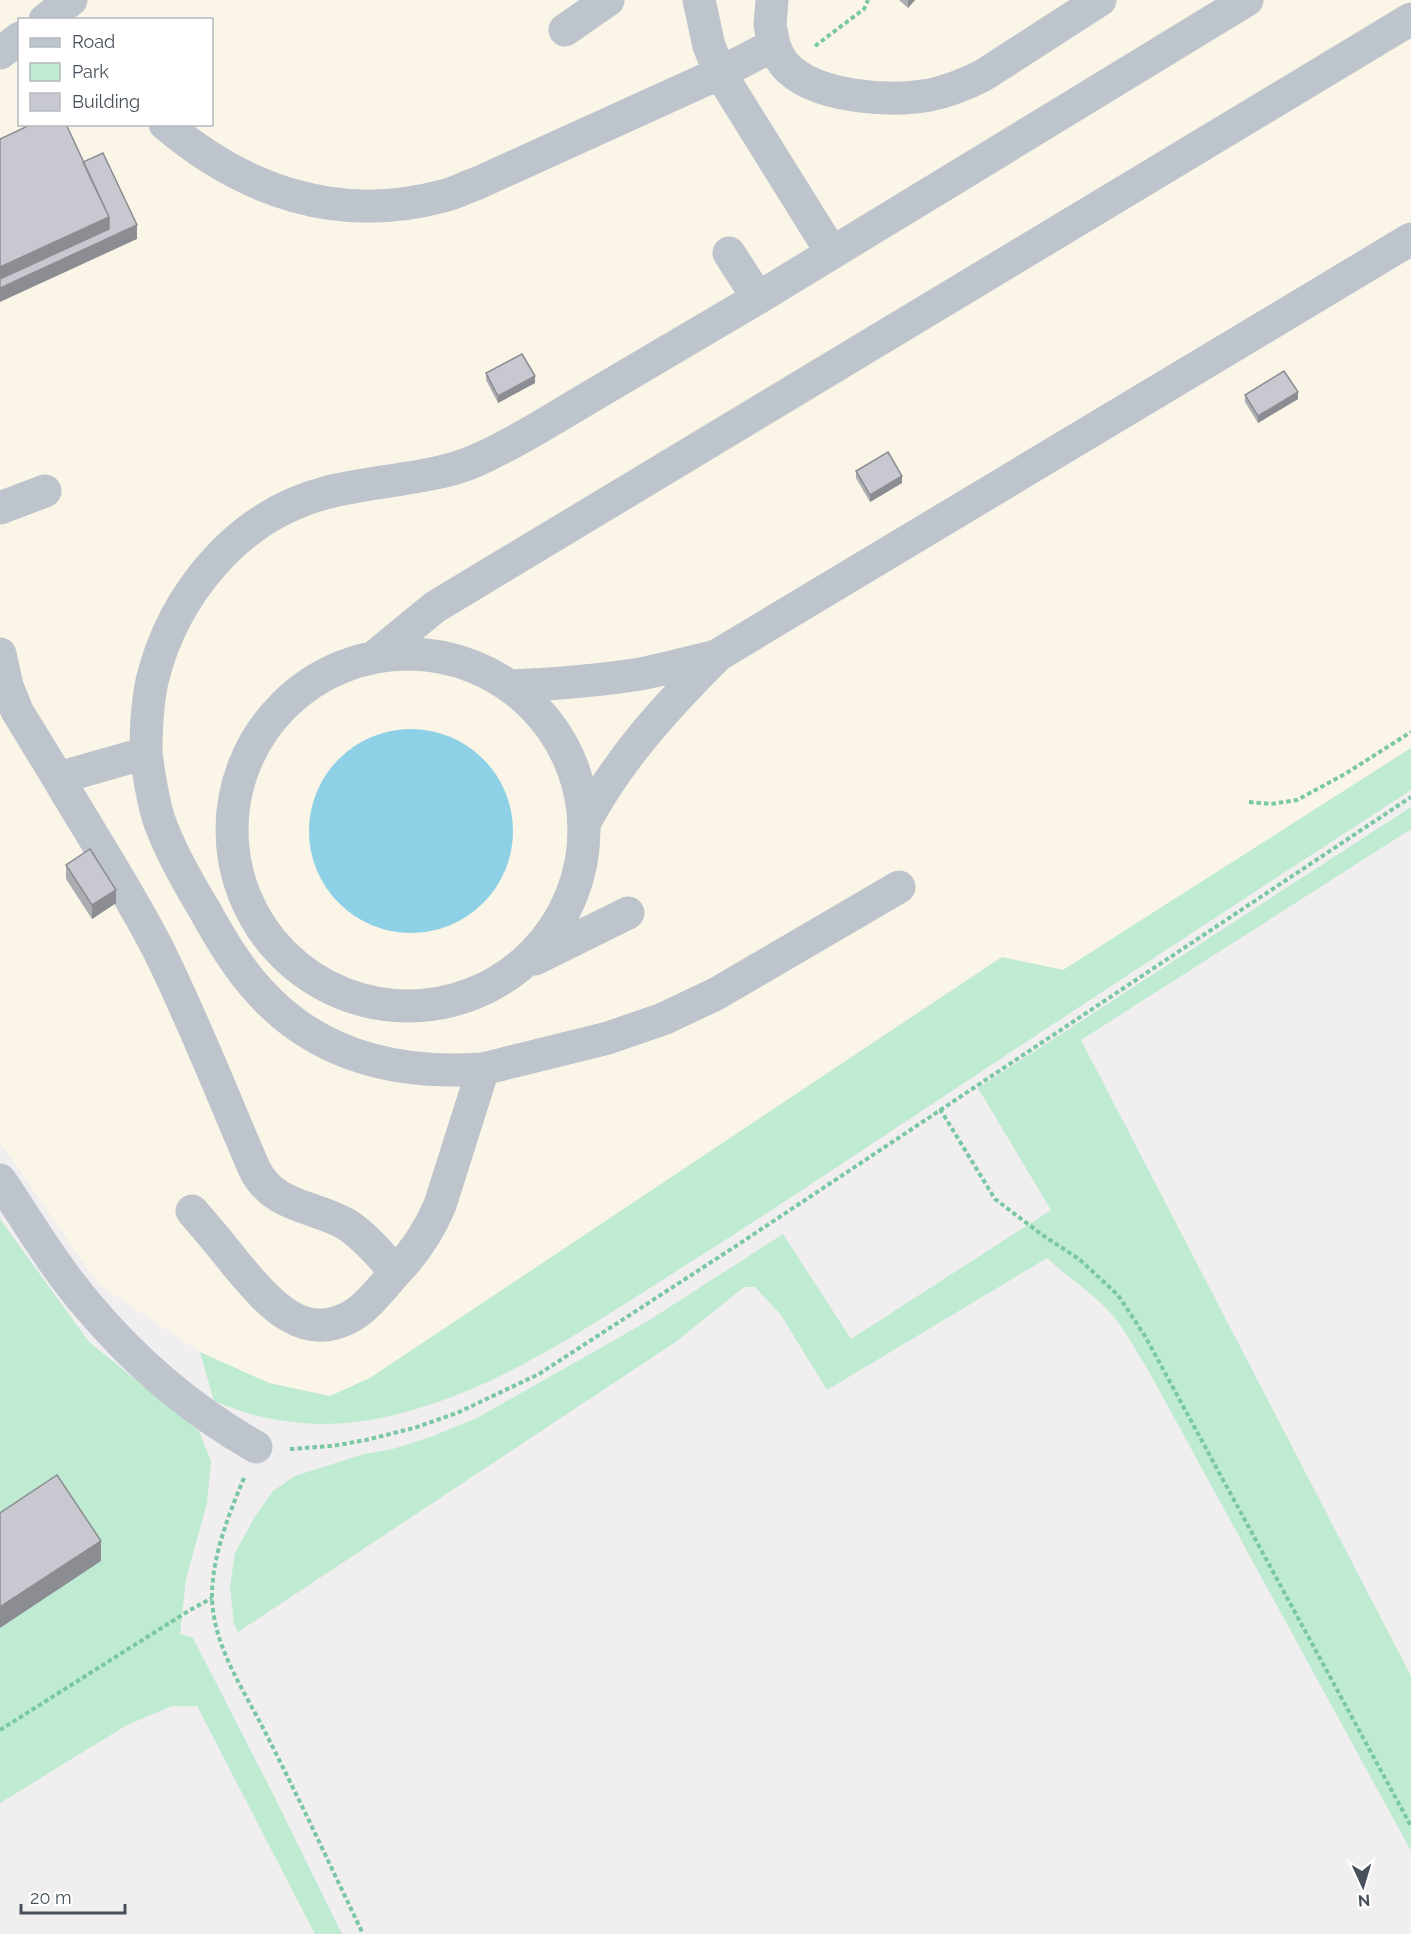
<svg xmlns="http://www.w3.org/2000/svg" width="1411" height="1934" font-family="Raleway,sans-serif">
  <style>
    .commercial { fill: #faf5e7; fill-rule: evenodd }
    .green { fill: #beebd1 }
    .water { fill: #8ed0e5 }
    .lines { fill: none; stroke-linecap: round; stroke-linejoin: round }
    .path { stroke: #79c7a3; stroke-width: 4; stroke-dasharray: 4.5 3; stroke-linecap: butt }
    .minor { stroke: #bdc4cc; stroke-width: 33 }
    .wall { fill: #acadb3 }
    .shaded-wall { fill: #8c8d92 }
    .building { fill: #c8c9d0; stroke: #8c8d92; stroke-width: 1.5 }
  </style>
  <rect width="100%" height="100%" fill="#f0eeee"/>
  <path class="commercial" d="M0,0H1411V748L1063,970L1001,957L370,1378L330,1396L269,1383L200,1352L99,1285L0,1142ZM20,20H212V124H20Z"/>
  <path class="green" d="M1411,748V790C1217,916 1024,1043 831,1171C769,1212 707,1252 645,1291C565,1342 484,1394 390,1416C329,1430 273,1426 214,1401L200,1352L269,1383L330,1396L370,1378L1002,957L1063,970Z
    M1411,807V829L1081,1040L1411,1676V1851L1147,1368C1136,1351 1126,1332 1114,1317C1095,1294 1068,1278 1047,1258L827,1390L781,1315L755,1287H744L677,1341L238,1632L234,1624L230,1587L235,1553L254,1518L273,1491L295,1476L364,1454L393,1449L433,1436L477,1418L648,1321L783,1234L851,1339L1051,1210L978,1088Z
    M0,1219L89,1342L199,1431L211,1461L207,1503L186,1579L180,1634L193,1638L272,1792L342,1934H315L197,1706H172L127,1725L0,1803Z"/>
  <path class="water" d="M309 831a102 102 0 1 1 204 0a102 102 0 1 1-204 0Z"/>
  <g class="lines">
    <path class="path" d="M815,46L864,9L868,0
      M1249,802L1271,804L1297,800L1345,774L1411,732
      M940,1109L995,1199L1041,1234L1079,1259L1118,1295L1145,1336L1411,1826
      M290,1449L332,1446L366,1440L414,1428L457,1413L539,1374L736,1246L1411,797
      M244,1478C228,1516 212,1557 212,1597C213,1645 242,1687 263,1728C298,1796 330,1865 363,1934
      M0,1730L190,1610L212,1598"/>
    <path class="minor" d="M772,0L770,25L774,45
      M45,20L71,0
      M565,30L608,0
      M0,53L20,38
      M165,124C245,192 339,224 443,196C455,193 466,187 478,183L720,73L709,46L699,0
      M832,253L720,73L774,45C777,53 780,59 785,65C814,98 890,102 930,95C948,91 966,84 982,76L1100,0
      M758,298L1247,0
      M0,508L45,491
      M232 830a176 176 0 1 1 352 0a176 176 0 1 1-352 0Z
      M0,654L7,686L17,711L58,778L146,753C146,729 147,705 152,681C173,595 237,516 325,493C373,480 431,480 475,461C515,443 553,419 590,397C646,364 702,331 758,298L729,253
      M374,657L435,607L1411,19
      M512,686C555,684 597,681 640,674C666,669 691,662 716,656
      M146,753C149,776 152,798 159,820C170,851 187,881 204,909C220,938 237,967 260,992C319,1057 399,1075 483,1069L440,1205C429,1231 415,1252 396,1272
      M58,778C91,834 127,889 157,947C193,1019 222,1094 254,1168C272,1207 312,1205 346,1224C365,1236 381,1256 396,1272C382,1287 368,1307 350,1317C300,1344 265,1298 236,1264C222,1246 207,1228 192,1211
      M585,822C619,758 667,706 718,655L1411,239
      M535,959L628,913
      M483,1069L608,1038L663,1019L716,994L899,887
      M0,1180C29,1223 55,1268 89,1307C136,1363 193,1411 256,1447"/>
  </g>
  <path class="wall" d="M899,0H915L908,8Z
    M486,373L535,383L498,403L486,380Z
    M1245,395L1298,399L1258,423L1245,402Z
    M856,471L902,483L870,502L856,478Z
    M66,865L116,903L92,919L66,879Z"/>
  <path class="shaded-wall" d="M908,0H915L908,8Z
    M109,217L137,225V239L0,302V267Z
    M535,376V383L498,403V396Z
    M1298,392V399L1258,423V416Z
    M902,476V483L870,502V495Z
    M116,890V903L92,919V905Z
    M101,1541V1561L0,1628V1607Z"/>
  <path class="building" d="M32,124H66L109,217L0,267V139Z
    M103,153L137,225L0,288V279L109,229V217L83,162Z
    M522,354L535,376L498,396L486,373Z
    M1284,371L1298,392L1258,416L1245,395Z
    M888,452L902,476L870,495L856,471Z
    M90,849L116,890L92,905L66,865Z
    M57,1475L101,1541L0,1607V1513Z"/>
  <rect x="18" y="18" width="195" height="108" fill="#ffffff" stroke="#b5b9bd" stroke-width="1.5"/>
  <rect x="30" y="38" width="30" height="9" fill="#bdc4cc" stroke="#b5b9bd" stroke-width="1.5"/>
  <text x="72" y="48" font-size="18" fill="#47505a">Road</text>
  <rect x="30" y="63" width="30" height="18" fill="#beebd1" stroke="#b5b9bd" stroke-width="1.5"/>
  <text x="72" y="78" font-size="18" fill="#47505a">Park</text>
  <rect x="30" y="93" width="30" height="18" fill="#c8c9d0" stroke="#b5b9bd" stroke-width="1.5"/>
  <text x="72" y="108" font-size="18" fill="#47505a">Building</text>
  <g transform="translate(1363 1886) rotate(176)" stroke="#ffffff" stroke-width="4.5" paint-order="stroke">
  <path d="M0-4.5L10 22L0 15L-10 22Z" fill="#47505a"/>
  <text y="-9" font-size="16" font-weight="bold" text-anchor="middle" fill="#47505a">N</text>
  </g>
  <path d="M21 1904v9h104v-9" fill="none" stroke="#47505a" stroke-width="3"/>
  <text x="30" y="1904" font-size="18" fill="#47505a" stroke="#ffffff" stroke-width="4.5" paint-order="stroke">20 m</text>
</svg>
